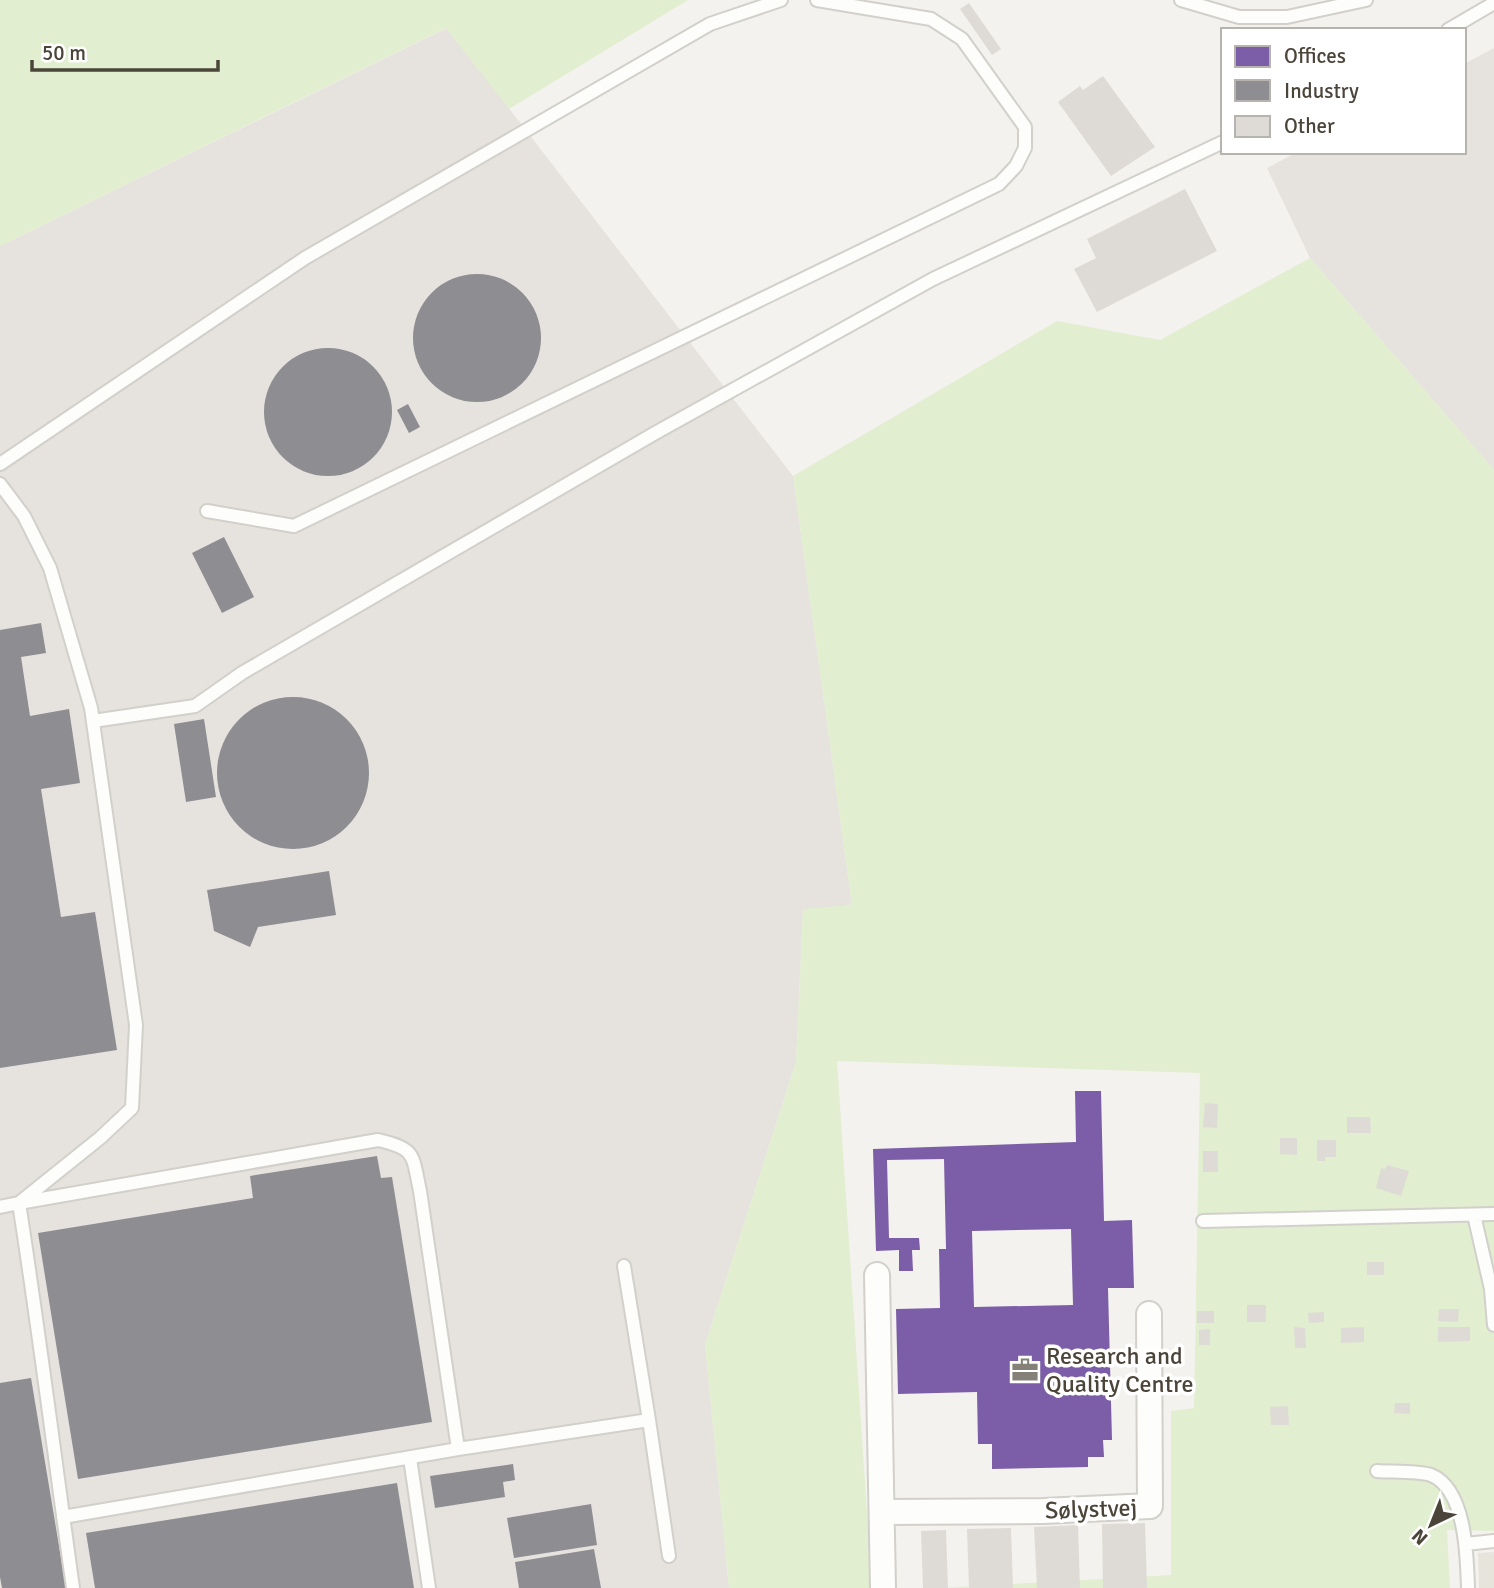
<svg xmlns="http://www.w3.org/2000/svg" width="1494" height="1588" font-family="Signika,sans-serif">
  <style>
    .residential { fill: #e7e4dc }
    .industrial { fill: #e6e2de }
    .green { fill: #e1eecf }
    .offices { fill: #7b5ea7; fill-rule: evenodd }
    .industry { fill: #8d8d92 }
    .building { fill: #dedbd6 }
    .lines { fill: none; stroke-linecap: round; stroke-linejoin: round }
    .lane-casing { stroke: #d2d0cb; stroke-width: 16 }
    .street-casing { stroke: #d2d0cb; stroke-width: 28 }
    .lane { stroke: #fdfdfc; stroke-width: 12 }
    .street { stroke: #fdfdfc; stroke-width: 24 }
    .labels { text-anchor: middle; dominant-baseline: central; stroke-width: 7; stroke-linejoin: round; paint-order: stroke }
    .poi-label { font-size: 24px; fill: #4b4439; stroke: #fff; text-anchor: start }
    .street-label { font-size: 24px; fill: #4b4439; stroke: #fff }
  </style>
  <rect width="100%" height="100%" fill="#f4f2ee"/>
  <path class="residential" d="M1494,1552V1588H1479L1478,1553Z"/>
  <path class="industrial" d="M447,28L793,476L852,905L803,910L796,1062L705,1345L729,1588H0V246Z
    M1494,48V470L1310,258L1267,168L1297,152H1464V64Z"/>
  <path class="green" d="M0,0H688L509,109L446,28L0,246Z
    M1310,258L1494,470V1531L1447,1530L1450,1588H941L1171,1575V1411L1194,1408L1200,1073L837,1061L872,1588H729L705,1345L796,1062L803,909L852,905L793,476L1057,321L1160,340Z"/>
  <path class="offices" d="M1075,1091H1101L1104,1221L1132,1220L1134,1288H1108L1112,1440H1103L1104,1457H1088V1467L992,1469V1444H978L977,1392L898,1394L896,1309L940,1308L939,1249H946L944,1159L887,1160L889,1238H919L920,1250H912L913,1271H899V1250L876,1251L873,1149L1076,1142ZM1071,1229L1073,1305L974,1307L972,1231Z"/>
  <path class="industry" d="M413 338a64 64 0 1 1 128 0a64 64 0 1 1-128 0Z
    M264 412a64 64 0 1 1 128 0a64 64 0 1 1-128 0Z
    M408,404L420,427L409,433L397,410Z
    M224,537L254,597L222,613L192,553Z
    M41,623L46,653L21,657L30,716L69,709L80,783L41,789L61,917L95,912L117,1050L0,1068V630Z
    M217 773a76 76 0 1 1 152 0a76 76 0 1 1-152 0Z
    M204,719L216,797L186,802L174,724Z
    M329,871L336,915L258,927L250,947L214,931L207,890Z
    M377,1156L381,1178L392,1177L432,1422L78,1479L38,1233L253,1198L250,1176Z
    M31,1378L66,1588H2L0,1577V1383Z
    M513,1464L515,1480L503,1482L505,1497L435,1508L430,1476Z
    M397,1483L414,1588H95L86,1533Z
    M591,1504L597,1545L514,1558L507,1518Z
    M594,1549L601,1588H519L515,1562Z"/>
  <path class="building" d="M969,3L1001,49L992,55L960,9Z
    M1103,76L1155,147L1111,176L1058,102L1080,86L1083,90Z
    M1185,189L1217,251L1097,312L1074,269L1096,258L1087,239Z
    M1205,1103L1218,1104L1217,1128L1203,1127Z
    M1347,1117H1370L1371,1133H1347Z
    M1280,1138H1297V1155L1280,1154Z
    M1317,1140H1336V1157H1325V1161H1317Z
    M1203,1151H1218V1172H1203Z
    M1387,1165L1409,1171L1401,1196L1376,1188L1381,1168L1385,1169Z
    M1367,1262H1384V1275H1367Z
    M1247,1305H1266V1322H1247Z
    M1439,1309H1459L1458,1322L1438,1321Z
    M1197,1311H1214V1323H1197Z
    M1324,1312V1322L1309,1323L1308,1313Z
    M1294,1327L1305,1328L1306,1348H1295Z
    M1364,1327V1342L1341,1343V1328Z
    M1438,1327H1470V1341L1438,1342Z
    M1210,1329V1345H1199V1330Z
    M1395,1403H1410V1414L1394,1413Z
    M1288,1406L1289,1425H1271L1270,1407Z
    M1145,1523L1147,1588H1103L1102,1524Z
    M1078,1525L1080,1588H1037L1034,1527Z
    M1011,1528L1013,1588H969L967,1529Z
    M946,1530L948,1588H923L921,1531Z"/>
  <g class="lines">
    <g class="lane-casing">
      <path id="lane" d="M1181,0L1239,17H1287L1366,0
        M1448,30L1494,3
        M0,464L305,258L710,24L781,0
        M0,484L24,516L50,568L91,708L136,1025L132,1108L100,1138L19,1203L0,1207
        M207,511L294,526L999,184L1016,166L1025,148V127L962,39L931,19L817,0
        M93,721L195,706L242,673L657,432L933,279L1223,142
        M1474,1215L1491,1289L1494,1325
        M1203,1221L1494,1214
        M624,1266L649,1420
        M458,1449L649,1420L669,1556
        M410,1458L429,1588
        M1377,1471C1391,1472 1418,1471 1431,1475C1466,1489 1467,1557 1468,1588
        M63,1517L458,1449L420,1191C412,1155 417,1149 378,1140L19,1203C39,1331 55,1460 73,1588
        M1466,1544L1494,1541"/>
    </g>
    <g class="street-casing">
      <path id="street" d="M877,1275L883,1588
        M882,1512L1043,1511L1150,1506L1149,1314"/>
    </g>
    <use href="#lane" class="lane"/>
    <use href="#street" class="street"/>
  </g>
  <defs>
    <g id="office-bare" transform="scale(2.1)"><path d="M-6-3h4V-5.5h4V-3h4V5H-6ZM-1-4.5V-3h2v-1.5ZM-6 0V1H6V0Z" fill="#868178" stroke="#fff" stroke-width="2.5" paint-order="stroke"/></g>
  </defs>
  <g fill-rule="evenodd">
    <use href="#office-bare" x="1025" y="1370"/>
  </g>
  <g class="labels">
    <g class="poi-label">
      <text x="1046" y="1356">Research and<tspan x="1046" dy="28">Quality Centre</tspan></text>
    </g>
    <g class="street-label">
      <text transform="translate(1091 1509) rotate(-2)">Sølystvej</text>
    </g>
  </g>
  <rect x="1221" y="28" width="245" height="126" fill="#ffffff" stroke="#b7b4b0" stroke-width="2"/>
  <rect x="1235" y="46" width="35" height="21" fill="#7b5ea7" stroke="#b7b4b0" stroke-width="2"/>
  <text x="1284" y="63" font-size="21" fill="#4b4439">Offices</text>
  <rect x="1235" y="80" width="35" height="21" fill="#8d8d92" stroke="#b7b4b0" stroke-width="2"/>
  <text x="1284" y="98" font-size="21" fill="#4b4439">Industry</text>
  <rect x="1235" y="116" width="35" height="21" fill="#dedbd6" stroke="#b7b4b0" stroke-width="2"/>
  <text x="1284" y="133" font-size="21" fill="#4b4439">Other</text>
  <g transform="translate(1431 1525) rotate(223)" stroke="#ffffff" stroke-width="5" paint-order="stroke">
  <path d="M0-5L12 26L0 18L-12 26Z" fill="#4b4439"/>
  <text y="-10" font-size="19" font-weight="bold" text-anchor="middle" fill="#4b4439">N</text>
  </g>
  <path d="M32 60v10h186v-10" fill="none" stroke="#4b4439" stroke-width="3.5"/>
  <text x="42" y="60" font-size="21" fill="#4b4439" stroke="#ffffff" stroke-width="5" paint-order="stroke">50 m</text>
</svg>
